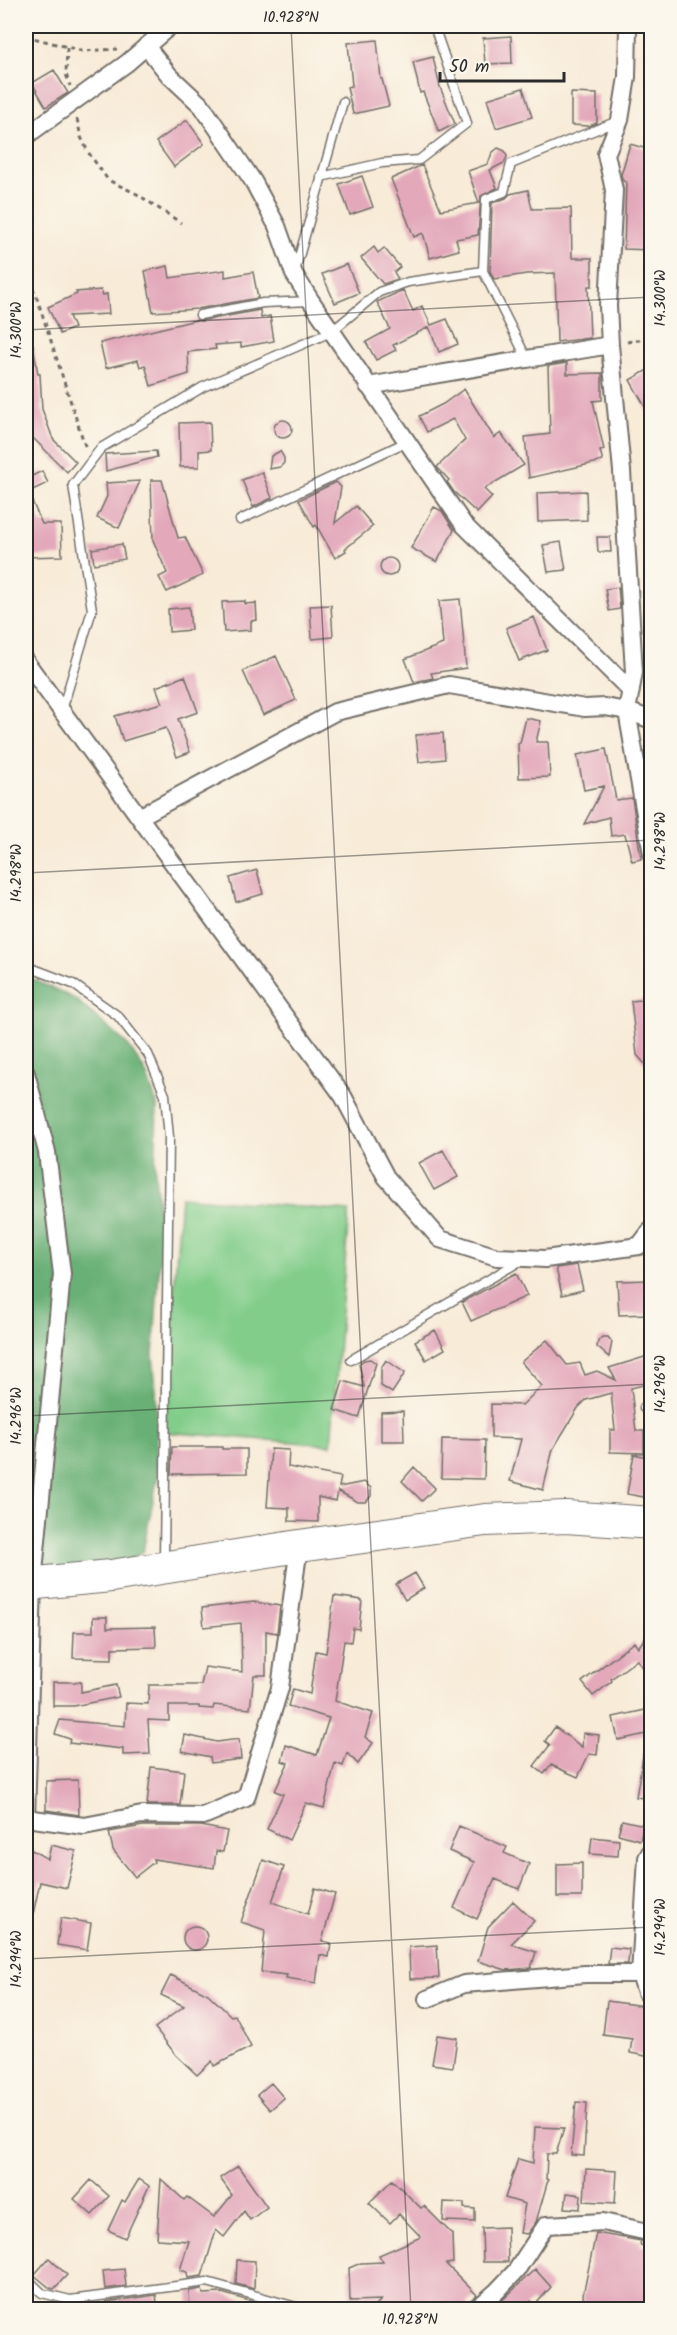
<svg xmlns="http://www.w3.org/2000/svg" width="677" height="2335" font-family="Kalam,sans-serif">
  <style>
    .green { fill: #82cd8a; stroke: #567c5a; stroke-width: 1.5 }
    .forest { fill: #69b076; stroke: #4a6e50; stroke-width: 1.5 }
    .building { fill: #e3a9bb }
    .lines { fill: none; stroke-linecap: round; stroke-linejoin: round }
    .lane-casing { stroke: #736e68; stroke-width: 11 }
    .street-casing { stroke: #736e68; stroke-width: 20 }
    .highway-casing { stroke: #736e68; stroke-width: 34 }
    .path { stroke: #736e68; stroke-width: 3; stroke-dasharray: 4.5 4.5; stroke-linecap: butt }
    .lane { stroke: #fff; stroke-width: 8 }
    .street { stroke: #fff; stroke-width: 16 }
    .highway { stroke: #fff; stroke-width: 32 }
    .ticks { fill: none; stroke: #2b2b2b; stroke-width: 1.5; stroke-opacity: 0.45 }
    .neatline { fill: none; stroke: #2b2b2b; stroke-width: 2 }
    .ticks-label { font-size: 15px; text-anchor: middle; fill: #2b2b2b }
  </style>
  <rect width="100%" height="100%" fill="#fbf7ec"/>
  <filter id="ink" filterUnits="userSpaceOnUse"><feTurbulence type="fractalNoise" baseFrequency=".0167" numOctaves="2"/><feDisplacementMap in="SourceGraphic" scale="12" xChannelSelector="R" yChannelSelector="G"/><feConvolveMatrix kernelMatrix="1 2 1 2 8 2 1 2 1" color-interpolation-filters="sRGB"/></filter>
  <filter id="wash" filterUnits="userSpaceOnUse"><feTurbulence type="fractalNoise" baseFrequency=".008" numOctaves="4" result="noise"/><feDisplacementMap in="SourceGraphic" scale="24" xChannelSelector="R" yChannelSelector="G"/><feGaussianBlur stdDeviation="1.35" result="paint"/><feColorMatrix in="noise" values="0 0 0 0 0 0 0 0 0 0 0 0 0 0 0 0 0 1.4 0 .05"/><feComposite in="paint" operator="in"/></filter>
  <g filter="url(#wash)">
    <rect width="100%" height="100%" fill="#f8ebd8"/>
    <path class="green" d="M181,1197L349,1211L331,1445L163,1432Z"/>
    <path class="forest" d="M26,976L75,999L127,1044L145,1071L157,1104L155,1173L160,1221V1258L153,1355L156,1392L158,1475L143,1551L112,1574L26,1584Z"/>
    <g id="blocks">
      <path class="building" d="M511,36L512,63L485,64L483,38Z
        M377,40L381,79H382L389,106L353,114L347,87L352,86L348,43Z
        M433,57L440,87L455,124L439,132L423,92L420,93L413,62Z
        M54,70L68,93L46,107L32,83Z
        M523,88L532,117L496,128L487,99Z
        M571,93L597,94V123L589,126L571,125Z
        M187,120L204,144L174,167L156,142Z
        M630,144L651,150V250L624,249L626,182L623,181L621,175Z
        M498,148L505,151L507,157L504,163L490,170L497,188L481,196L478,235L456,239L459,250L430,258L423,233L414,237L391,179L422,165L441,210L479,203L468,171L488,164L492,153Z
        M362,176L373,207L350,215L339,184Z
        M528,190L532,209L571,208L572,258H592V286H588L590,338L557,342L555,273L526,274L494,279L490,271L492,203L506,198L510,194Z
        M374,247L378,253L384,248L400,267L394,272L398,279L383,284L361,258Z
        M347,264L359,293L335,303L322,274Z
        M168,266L170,278L225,270V277L253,272L258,298L197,309L153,312L145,271Z
        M101,290L102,295L107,294L109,314L69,316L74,328L60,334L48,307L77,294L76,292Z
        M403,290L413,311L422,306L431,325L447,319L458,344L439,352L429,327L393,345L396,350L376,360L366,342L390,329L377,302Z
        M260,310L261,318L270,316L274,341L241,347V343L215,345L216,349L188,352L189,374L151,386L145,365L140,367L138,360L106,368L100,343L196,320L201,321Z
        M33,345L38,374H40L42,409L53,439L76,462L67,472L26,431V346Z
        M567,363V374L602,373V400L593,401L604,450L600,451L603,461L529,478L525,437L550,434L548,366Z
        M651,368V417L630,380Z
        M464,389L494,438L501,433L524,465L484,489L492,497L477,513L454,492L447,482L449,480L437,467L465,440L453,419L427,432L419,416L443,404Z
        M274 429a9 9 0 1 1 18 0a9 9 0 1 1-18 0Z
        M210,422L211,450L199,451V467H180L179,423Z
        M156,451L157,457L106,471L105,454Z
        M280,451L284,458V463L280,467L269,469L271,456Z
        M42,471L48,483L28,492L42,524H61L62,556L26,557V479Z
        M262,472L272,498L253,507L242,480Z
        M151,480H162L178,538L185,537L203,575L167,592L159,577L167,573L153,540Z
        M140,481L119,528L97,518L107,496L106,483Z
        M336,482L341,487L335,523L356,506L373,526L345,549L346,551L335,558L316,525L314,527L299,500Z
        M586,491L587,520L538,522L537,493Z
        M434,507L442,511L454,530L437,562L411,548Z
        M597,537H610L611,552H598Z
        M561,542L566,570L548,572L543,545Z
        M122,544L125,559L94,564L92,549Z
        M380 567a9 9 0 1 1 18 0a9 9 0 1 1-18 0Z
        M618,587L620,609L609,611L605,589Z
        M460,599L466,668L431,673L433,678L414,682L405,659L443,644L439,601Z
        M245,601V604L256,603L257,620L251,621V630L224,632L222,602Z
        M331,605L333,637L312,639L310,606Z
        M189,607L191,630L169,632L168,609Z
        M534,617L547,650L519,661L506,628Z
        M276,656L296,700L263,715L243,671Z
        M185,676L198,712L178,719L190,752L177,757L166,728L123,741L115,716L162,703L156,687Z
        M526,718L541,721L536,742H548L550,777L519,778L518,743H520Z
        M443,733L445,759L419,762L416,735Z
        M606,749L616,800L632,798L641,859L632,861L625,834L611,836L609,817L584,824L604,786L584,790L577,755Z
        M257,870L263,894L236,902L230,878Z
        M651,999V1071L637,1055L631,1001Z
        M443,1150L458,1177L434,1190L419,1163Z
        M577,1265L583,1290L562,1295L556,1268Z
        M516,1273L527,1296L471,1321L462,1302Z
        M651,1280V1314L619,1315L617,1281Z
        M435,1330L445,1349L426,1360L415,1341Z
        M602,1337H608L612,1342L609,1357L597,1347L598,1341Z
        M547,1340L567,1365L580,1363L585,1375L597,1371L616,1380L609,1368L651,1355V1383L631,1388L636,1431H644V1453L610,1452V1430H615L611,1393L586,1400L578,1408L553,1449L543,1490L510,1481L521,1439L491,1438V1404L522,1405L542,1386L521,1362Z
        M370,1359L376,1363L359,1418L334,1410L343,1381L364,1387L359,1364L364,1360Z
        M386,1360L405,1373L392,1393L381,1386V1368Z
        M403,1411L404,1441H381V1412Z
        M442,1439L485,1440L484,1479L441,1478Z
        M172,1447H222V1449H247V1473L171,1474Z
        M271,1449L289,1450L288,1467L341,1477L339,1487L364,1482L371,1488V1496L366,1502H358L338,1491L336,1501L318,1497V1522L289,1521V1508L267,1507Z
        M634,1454L651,1458L649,1498L627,1494Z
        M414,1467L435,1488L422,1501L402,1481Z
        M415,1573L424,1588L405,1600L396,1584Z
        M334,1596L362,1600L359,1629L353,1628L351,1642L344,1641L335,1701L373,1713L365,1737L373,1743L358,1764L347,1753L343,1766L335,1763L324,1808L306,1803L289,1840L267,1829L283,1794L275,1791L288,1763L282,1761L286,1745L317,1755L329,1718L288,1706L293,1689L310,1694L316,1651L326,1653Z
        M254,1602L280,1606L277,1633L266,1631V1675H254L250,1709L214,1705L213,1709L199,1708V1706H169V1721L148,1720L150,1754L123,1755V1749L69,1743L70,1739L55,1734L60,1720L125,1726L126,1703L148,1704L149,1685H201L205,1667L242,1672L241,1623L204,1627L202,1608Z
        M93,1617H107V1628L155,1627L156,1647L112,1648V1659L73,1658L74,1632H93Z
        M651,1629V1677L637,1660L611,1679L612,1681L593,1696L582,1682L634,1642L638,1648Z
        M53,1682H81V1692L116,1685L119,1697L74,1706H53Z
        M650,1709L651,1733L618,1740L613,1717Z
        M555,1727L582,1747L583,1733L599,1735L597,1755L589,1754L578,1777L551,1765L544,1774L534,1766L550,1745L545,1741Z
        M185,1735L217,1742L239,1739L241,1759L211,1763L210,1757L182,1751Z
        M644,1750L651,1751V1799L636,1797Z
        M151,1767L184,1771L180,1805H147Z
        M78,1780L79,1815L46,1810V1781Z
        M622,1820L644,1825L640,1840L618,1834Z
        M143,1826H201L227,1831L223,1852L216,1851L214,1868L153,1859L154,1862L135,1877L113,1850L109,1832Z
        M459,1826L507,1847L504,1853L529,1864L519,1889L495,1879L477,1919L454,1908L474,1862L449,1851Z
        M592,1837L619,1840L618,1856L590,1854Z
        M51,1845L76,1851L67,1888L40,1882L32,1919H26V1847L48,1859Z
        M263,1860L284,1867L272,1902L308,1914L315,1888L335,1894L322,1941L331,1943L329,1957L320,1955L316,1983L286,1978L287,1975L261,1972L265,1930L241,1922Z
        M582,1863V1897H557V1864Z
        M513,1901L534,1921L511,1944L536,1952L531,1968L506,1970L478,1961L488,1927Z
        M61,1918L91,1923L87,1950L57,1945Z
        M183 1938a12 12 0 1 1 24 0a12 12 0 1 1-24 0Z
        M437,1945L439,1978L410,1979L409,1947Z
        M610,1947L629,1949L628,1964H608Z
        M171,1975L208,1994L231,2016L235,2015L251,2047L214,2066L212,2061L197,2075L176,2055L155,2028L184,2006L161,1995Z
        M607,2001L651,2007V2057L630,2053L632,2039L603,2035Z
        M437,2035L457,2038L453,2067L432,2064Z
        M271,2083L284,2098L270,2110L257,2095Z
        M576,2102L587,2103L584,2156L571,2155Z
        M535,2127L564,2128L556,2154H547L546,2179L548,2180L536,2222L527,2234L520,2233L525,2204L505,2198L518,2159L533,2163Z
        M238,2166L267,2207L250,2220L244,2211L224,2237L216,2230L202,2276L188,2278L187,2272L180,2270L189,2241L157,2239L161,2179L184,2200L187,2197L214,2217L232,2195L220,2178Z
        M586,2169L617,2171L615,2203L584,2201Z
        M139,2179L149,2186L125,2238L108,2230L122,2200L125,2202Z
        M91,2180L109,2196L92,2215L74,2199Z
        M392,2180L421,2208L424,2206L452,2234L453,2263L446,2264L477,2295L468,2302L465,2310H438L433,2304L427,2310H371L381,2300L350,2301L349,2268L361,2263L383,2262L379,2255L421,2237L399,2214L390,2223L369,2203Z
        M567,2193L581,2195L580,2209L565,2208Z
        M444,2202L464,2203V2208L475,2209V2222L443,2221Z
        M507,2227L508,2262H483L482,2228Z
        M596,2233L641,2241L640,2245L651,2248V2310H588L589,2303L584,2302L583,2295Z
        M49,2258L67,2275L54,2289L50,2288L34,2275Z
        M237,2260L255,2261L254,2289L236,2284Z
        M124,2269L126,2286L105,2289L103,2271Z
        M535,2269L551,2287L535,2305L531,2301L523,2310H492Z
        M202,2289L203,2294L222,2293L253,2302V2310H190L189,2291Z
        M156,2295L158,2310H107L106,2302Z"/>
    </g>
  </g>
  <g filter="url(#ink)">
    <use href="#blocks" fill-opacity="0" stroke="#736e68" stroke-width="1.5"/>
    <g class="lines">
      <g class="lane-casing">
        <path id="lane" d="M321,177L382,163L419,160L467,123L434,26
          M295,271L343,102
          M200,315L263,303L311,301
          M527,359L483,271L486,199L504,192L511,164L620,120
          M240,520L406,442
          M62,710L92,610L73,485L101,448L203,387L331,332L379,292L408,282L483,271
          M26,966L73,984L118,1016L148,1054L165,1095L169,1137L164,1560
          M351,1360L522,1260
          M644,1408L652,1417
          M26,2278L42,2293L70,2300L207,2282L307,2310"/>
      </g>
      <g class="street-casing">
        <path id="street" d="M628,26L627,77L620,120L606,154L614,190L608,306L610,345L622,471L634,672L627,711L652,720
          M146,46L169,75L202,106L253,181L277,226L294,274L311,301L464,525L631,691
          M26,136L127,63L170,26
          M368,386L610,345
          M26,662L343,1096L386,1177L440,1239L497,1257L525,1258L545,1259L639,1246L652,1229
          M139,817L335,712L449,685L585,708L605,707L627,711L652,854
          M26,1073L47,1152L62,1274L33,1583L26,1818
          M26,1818L84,1826L142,1815L203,1816L246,1798L280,1688L299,1546
          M652,1849L647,1858L640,1974L646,1992L652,1994
          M427,1999L464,1984L585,1974H640
          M475,2310L497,2291L516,2271L546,2225L603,2222L652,2233"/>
      </g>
      <g class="highway-casing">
        <path id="highway" d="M26,1584L111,1576L299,1546L485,1520L566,1517L652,1523"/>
      </g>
      <path class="path" d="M26,36L82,51L117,49
        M67,48L66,74L70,86
        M77,119L81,137L88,152L108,180L137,194L181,223
        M26,282L35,292L86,449
        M627,342L652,338"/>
      <use href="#lane" class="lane"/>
      <use href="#street" class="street"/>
      <use href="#highway" class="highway"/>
    </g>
  </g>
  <path class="ticks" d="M291,26L411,2310M26,330L652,297M26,873L652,840M26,1416L652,1384M26,1959L652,1927"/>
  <rect width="677" height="2335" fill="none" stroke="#fbf7ec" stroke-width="66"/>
  <path d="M440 72v9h124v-9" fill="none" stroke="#2b2b2b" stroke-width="3"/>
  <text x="449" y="72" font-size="18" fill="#2b2b2b" stroke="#fbf7ec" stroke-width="4.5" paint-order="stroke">50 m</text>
  <rect x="33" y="33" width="611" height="2269" class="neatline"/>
  <g class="ticks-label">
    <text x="291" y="22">10.928°N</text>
    <text transform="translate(660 298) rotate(-90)" y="5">14.300°W</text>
    <text transform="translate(16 330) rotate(-90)" y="5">14.300°W</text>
    <text transform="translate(660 841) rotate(-90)" y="5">14.298°W</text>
    <text transform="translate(16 873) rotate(-90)" y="5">14.298°W</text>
    <text transform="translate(660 1384) rotate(-90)" y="5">14.296°W</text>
    <text transform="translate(16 1416) rotate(-90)" y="5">14.296°W</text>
    <text transform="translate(660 1927) rotate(-90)" y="5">14.294°W</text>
    <text transform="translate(16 1959) rotate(-90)" y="5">14.294°W</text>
    <text x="410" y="2324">10.928°N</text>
  </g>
</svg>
